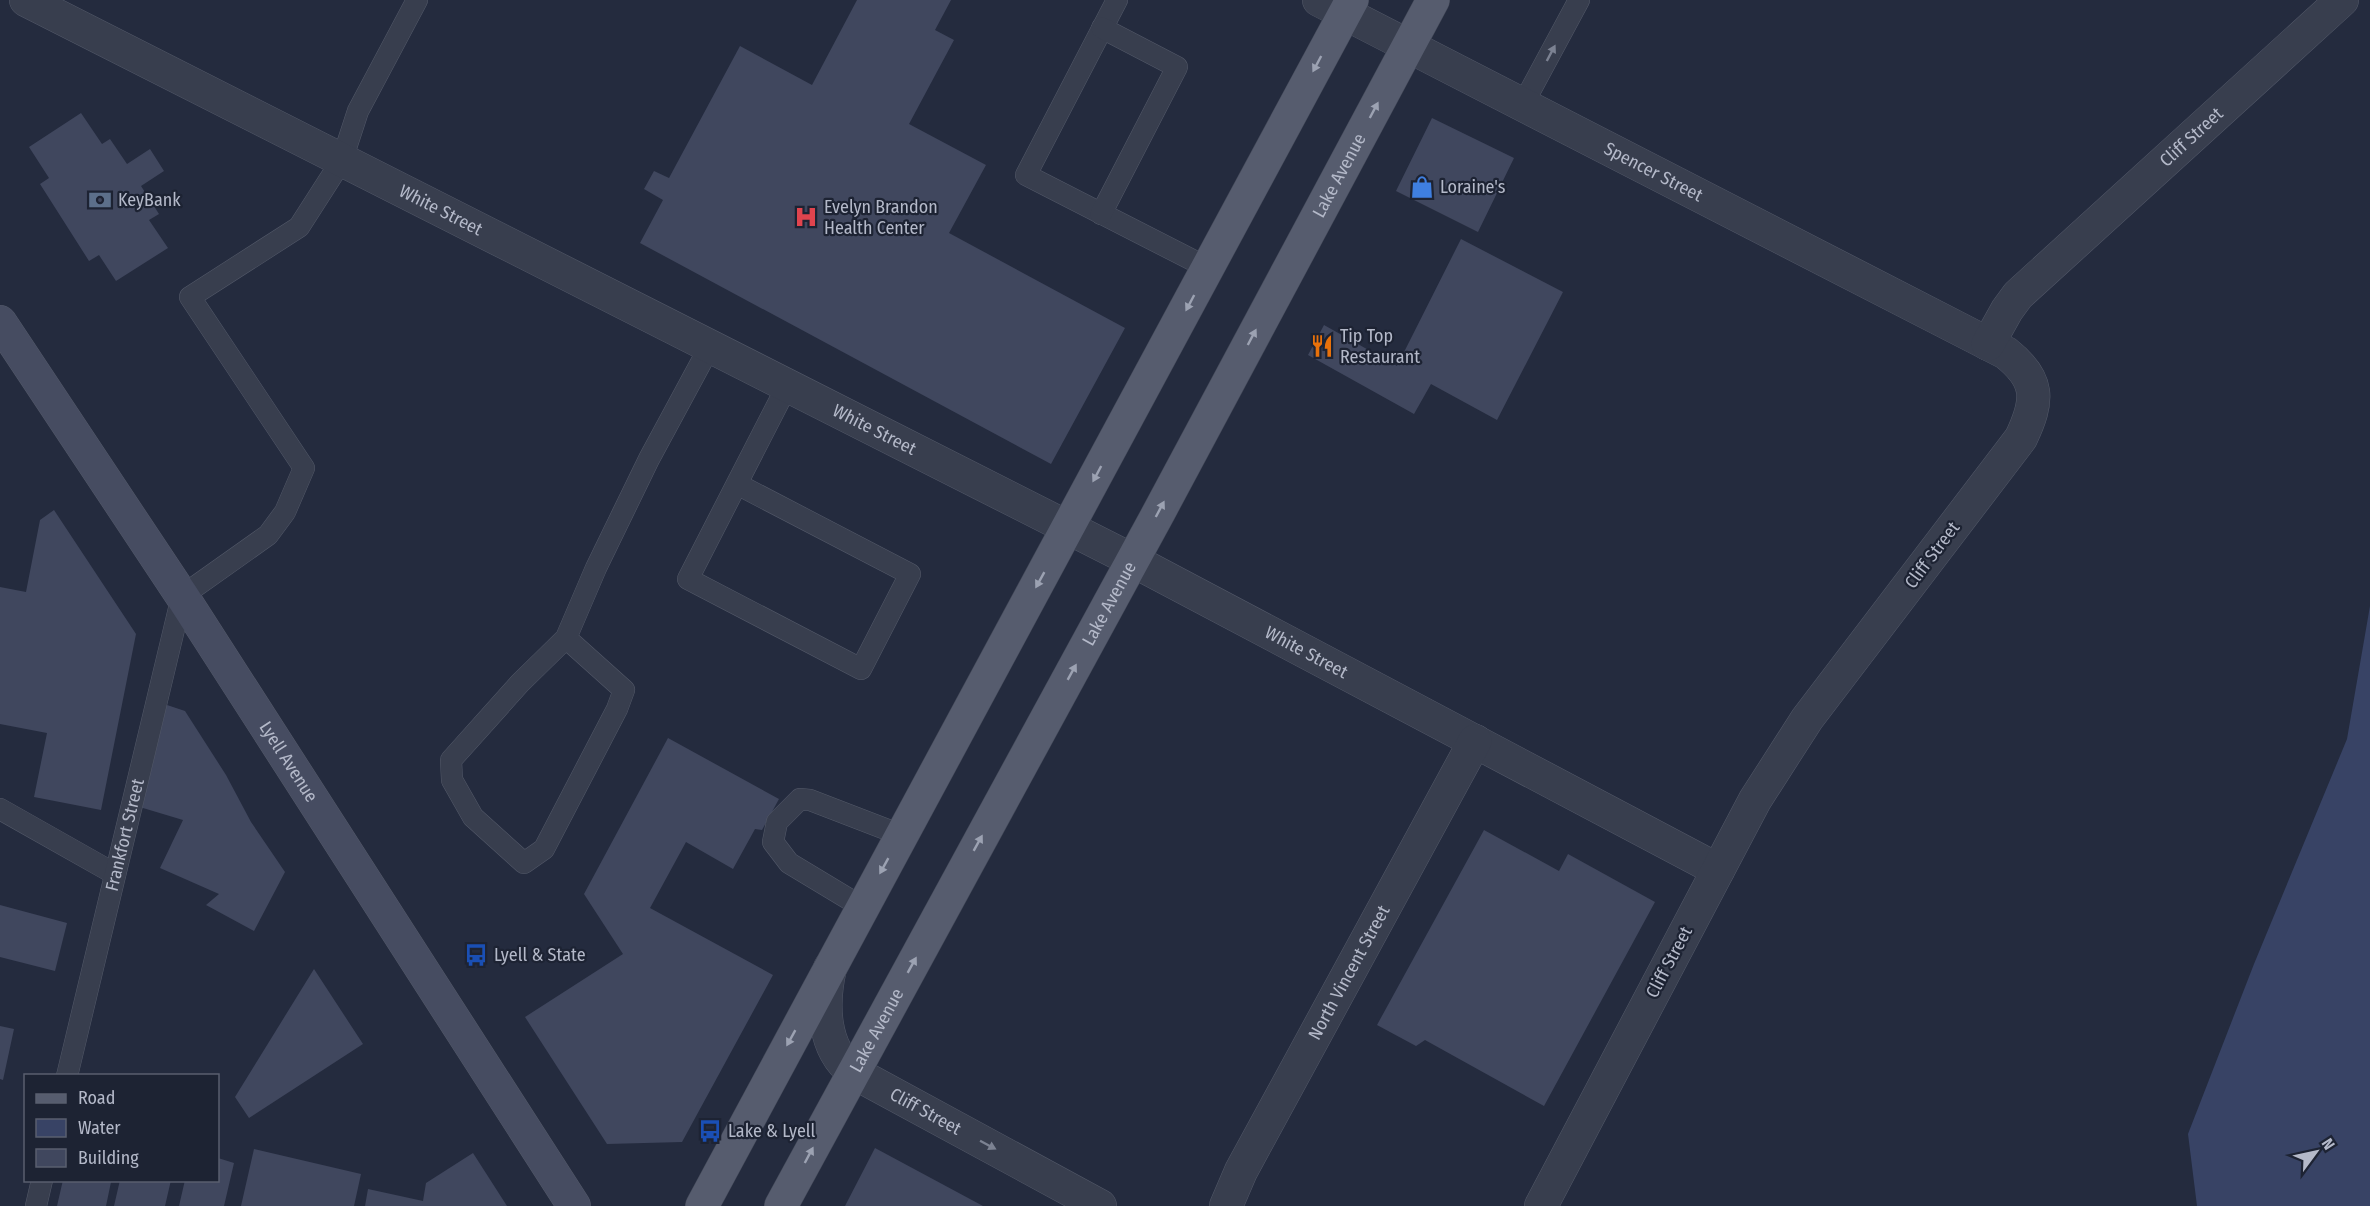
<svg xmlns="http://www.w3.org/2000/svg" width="2370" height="1206" font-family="'Fira Sans Condensed',sans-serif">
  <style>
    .water { fill: #384365 }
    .building { fill: #40475e }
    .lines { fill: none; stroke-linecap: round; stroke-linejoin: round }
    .service-casing { stroke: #535969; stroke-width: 22 }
    .minor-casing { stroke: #535969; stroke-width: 34 }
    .secondary-casing { stroke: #535969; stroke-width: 34 }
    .primary-casing { stroke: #414757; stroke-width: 34 }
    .service { stroke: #383e4e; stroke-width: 21 }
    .minor { stroke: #383e4e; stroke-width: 33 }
    .secondary { stroke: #464c61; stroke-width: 33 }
    .primary { stroke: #565c6e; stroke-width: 33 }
    .oneway { fill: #7c8292 }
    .oneway2 { fill: #9ca2b2 }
    .labels { text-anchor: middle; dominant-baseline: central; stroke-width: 4.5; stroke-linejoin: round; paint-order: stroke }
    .street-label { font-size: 18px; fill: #b4b9c9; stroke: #1d2333 }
    .poi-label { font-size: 18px; fill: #b4b9c9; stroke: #1d2333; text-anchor: start }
  </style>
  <rect width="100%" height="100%" fill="#242b3e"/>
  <path class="water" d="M2370,606V1206H2197L2188,1134L2254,964L2347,739Z"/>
  <path class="building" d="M857,0H951L935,30L954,40L909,124L986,165L949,233L1125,328L1051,464L640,243L663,200L644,189L654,171L669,178L740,46L812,85Z
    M81,113L102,144L110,139L127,164L150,149L164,171L141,186L159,214L149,220L168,248L116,281L99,255L89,261L40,184L49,178L29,147Z
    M1432,118L1514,158L1478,232L1396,191Z
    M1461,239L1563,292L1497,420L1431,384L1414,414L1308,355L1324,325L1397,366Z
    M54,510L136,634L101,810L34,797L47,733L0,724V587L26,592L40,520Z
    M164,704L185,711L226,775L251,822L285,872L254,931L206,905L219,894L160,868L183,820L133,805Z
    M668,738L779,799L762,830L755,829L733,869L686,842L650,908L773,975L682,1142L607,1144L525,1017L623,954L584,894Z
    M1484,830L1559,871L1568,854L1655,902L1544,1106L1425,1040L1416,1046L1377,1025Z
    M0,905L67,923L55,971L0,957Z
    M314,969L363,1044L249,1118L235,1097Z
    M0,1026L14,1029L3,1080L0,1079Z
    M875,1148L983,1206H845Z
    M254,1149L361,1174L354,1206H241Z
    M473,1153L507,1206H365L368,1189L423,1201L426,1183Z
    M218,1158L234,1163L224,1206H179L185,1180H218Z
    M63,1180L111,1182L106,1206H57Z
    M120,1180H171L165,1206H114Z"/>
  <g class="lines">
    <g class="service-casing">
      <g id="service">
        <path d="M1117,0L1026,175L1208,268"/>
        <path d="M1523,104L1579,0"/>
        <path d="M1101,214L1177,67L1102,28"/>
        <path d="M737,484L910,574L861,669L688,579L787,386"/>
        <path d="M566,638L624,690L617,709L544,849L524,863L473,817L452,780L451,760L520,683L566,638L596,568L649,459L710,346"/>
        <path d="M0,809L115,874"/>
        <path d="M862,907L789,863L773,842L777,822L800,799L810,800L901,835"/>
        <path id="s1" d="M67,1076L182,596L268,535L285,512L304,468L190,297L299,227L342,160L358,111L417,0"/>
        <path d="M36,1206L42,1180"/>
      </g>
    </g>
    <g class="minor-casing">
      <g id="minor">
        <path id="s2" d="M26,0L1132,560L1718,870"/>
        <path id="s3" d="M1319,0L2006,353C2040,380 2039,400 2021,438L1807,719L1755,800L1541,1206"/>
        <path id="s4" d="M1988,344L2007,310L2018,295L2342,0"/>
        <path id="s5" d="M830,968C822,1003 822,1048 853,1072L1100,1206"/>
        <path id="s6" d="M1226,1206L1241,1171L1475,741"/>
      </g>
    </g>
    <g class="secondary-casing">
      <g id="secondary">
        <path id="s7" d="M0,322L182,596L574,1206"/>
      </g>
    </g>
    <g class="primary-casing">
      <g id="primary">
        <path d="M702,1206L1352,0"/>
        <path id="s8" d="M781,1206L1159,512L1433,0"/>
      </g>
    </g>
    <use href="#service" class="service"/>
    <use href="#minor" class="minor"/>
    <use href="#secondary" class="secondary"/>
    <use href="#primary" class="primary"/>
  </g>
  <defs><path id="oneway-solid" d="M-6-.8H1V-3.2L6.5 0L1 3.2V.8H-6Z" transform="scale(1.5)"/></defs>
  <g class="oneway">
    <use href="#oneway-solid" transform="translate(1551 53) rotate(-62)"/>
    <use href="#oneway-solid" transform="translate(988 1145) rotate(28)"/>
  </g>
  <g class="oneway2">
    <use href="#oneway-solid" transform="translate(1317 64) rotate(118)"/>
    <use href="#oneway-solid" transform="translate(1374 110) rotate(-62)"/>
    <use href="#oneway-solid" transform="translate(1190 303) rotate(118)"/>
    <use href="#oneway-solid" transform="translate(1252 337) rotate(-62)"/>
    <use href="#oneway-solid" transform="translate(1097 474) rotate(118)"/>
    <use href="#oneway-solid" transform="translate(1160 509) rotate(-62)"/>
    <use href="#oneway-solid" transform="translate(1040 580) rotate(119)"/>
    <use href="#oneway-solid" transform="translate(1072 672) rotate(-61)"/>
    <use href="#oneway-solid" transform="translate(978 843) rotate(-61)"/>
    <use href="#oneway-solid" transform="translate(884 866) rotate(119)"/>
    <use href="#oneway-solid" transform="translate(912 965) rotate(-61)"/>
    <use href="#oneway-solid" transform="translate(791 1038) rotate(119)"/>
    <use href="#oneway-solid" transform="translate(809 1155) rotate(-62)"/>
  </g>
  <defs>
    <g id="shop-bare" transform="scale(1.8)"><path d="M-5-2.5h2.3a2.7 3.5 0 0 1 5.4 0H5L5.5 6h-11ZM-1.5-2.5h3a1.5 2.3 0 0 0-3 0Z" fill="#3f7fe0" stroke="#1d2333" stroke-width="2.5" paint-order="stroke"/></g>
    <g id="bank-bare" transform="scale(1.8)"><path d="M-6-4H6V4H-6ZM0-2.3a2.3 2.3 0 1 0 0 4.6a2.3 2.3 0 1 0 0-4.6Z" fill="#5c6f8a" stroke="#1d2333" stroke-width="2.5" paint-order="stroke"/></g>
    <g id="hospital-bare" transform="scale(1.8)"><path d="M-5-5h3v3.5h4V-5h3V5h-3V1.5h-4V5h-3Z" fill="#e0444e" stroke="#1d2333" stroke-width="2.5" paint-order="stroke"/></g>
    <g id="restaurant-bare" transform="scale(1.8)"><path d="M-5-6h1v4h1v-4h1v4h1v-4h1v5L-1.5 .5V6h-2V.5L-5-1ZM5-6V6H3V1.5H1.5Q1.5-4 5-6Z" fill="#e8710a" stroke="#1d2333" stroke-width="2.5" paint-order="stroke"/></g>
    <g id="bus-bare" transform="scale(1.8)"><path d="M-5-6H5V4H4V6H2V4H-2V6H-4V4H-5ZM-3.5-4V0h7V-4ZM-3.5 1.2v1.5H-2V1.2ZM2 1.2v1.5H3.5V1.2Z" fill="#1a4fb4" stroke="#1d2333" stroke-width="2.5" paint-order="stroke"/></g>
  </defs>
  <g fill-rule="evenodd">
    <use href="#shop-bare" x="1422" y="187"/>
    <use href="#bank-bare" x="100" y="200"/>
    <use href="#hospital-bare" x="806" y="217"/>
    <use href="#restaurant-bare" x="1322" y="346"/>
    <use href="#bus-bare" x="476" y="955"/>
    <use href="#bus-bare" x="710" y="1131"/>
  </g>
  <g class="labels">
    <g class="street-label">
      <text stroke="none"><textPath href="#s4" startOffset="292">Cliff Street</textPath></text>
      <text stroke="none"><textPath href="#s3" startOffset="376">Spencer Street</textPath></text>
      <text stroke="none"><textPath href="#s8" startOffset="1172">Lake Avenue</textPath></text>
      <text stroke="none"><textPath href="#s2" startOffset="465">White Street</textPath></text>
      <text stroke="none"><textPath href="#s2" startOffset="951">White Street</textPath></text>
      <text transform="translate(1932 555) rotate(-53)">Cliff Street</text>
      <text stroke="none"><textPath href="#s8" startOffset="686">Lake Avenue</textPath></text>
      <text stroke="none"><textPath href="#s2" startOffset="1437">White Street</textPath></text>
      <text stroke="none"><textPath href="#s7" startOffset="526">Lyell Avenue</textPath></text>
      <text stroke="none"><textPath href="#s1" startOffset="248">Frankfort Street</textPath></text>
      <text transform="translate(1669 962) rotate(-62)">Cliff Street</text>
      <text stroke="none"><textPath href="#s6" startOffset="264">North Vincent Street</textPath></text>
      <text stroke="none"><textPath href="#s8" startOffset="200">Lake Avenue</textPath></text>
      <text stroke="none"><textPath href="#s5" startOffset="195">Cliff Street</textPath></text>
    </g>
    <g class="poi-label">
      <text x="1440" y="187">Loraine's</text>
      <text x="118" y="200">KeyBank</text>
      <text x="824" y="207">Evelyn Brandon<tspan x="824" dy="21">Health Center</tspan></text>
      <text x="1340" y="336">Tip Top<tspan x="1340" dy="21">Restaurant</tspan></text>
      <text x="494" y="955">Lyell &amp; State</text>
      <text x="728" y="1131">Lake &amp; Lyell</text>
    </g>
  </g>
  <rect x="24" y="1074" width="195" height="108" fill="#1d2333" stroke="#595f6f" stroke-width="1.5"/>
  <rect x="36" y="1094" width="30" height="9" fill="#565c6e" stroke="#595f6f" stroke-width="1.5"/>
  <text x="78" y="1104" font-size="18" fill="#b4b9c9">Road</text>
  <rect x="36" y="1119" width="30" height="18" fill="#384365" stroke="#595f6f" stroke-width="1.5"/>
  <text x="78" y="1134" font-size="18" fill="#b4b9c9">Water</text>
  <rect x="36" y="1149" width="30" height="18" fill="#40475e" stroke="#595f6f" stroke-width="1.5"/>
  <text x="78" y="1164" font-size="18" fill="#b4b9c9">Building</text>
  <g transform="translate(2316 1152) rotate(57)" stroke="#1d2333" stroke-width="4.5" paint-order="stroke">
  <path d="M0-4.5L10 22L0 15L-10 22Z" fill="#b4b9c9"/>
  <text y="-9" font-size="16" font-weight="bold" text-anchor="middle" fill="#b4b9c9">N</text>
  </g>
</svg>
